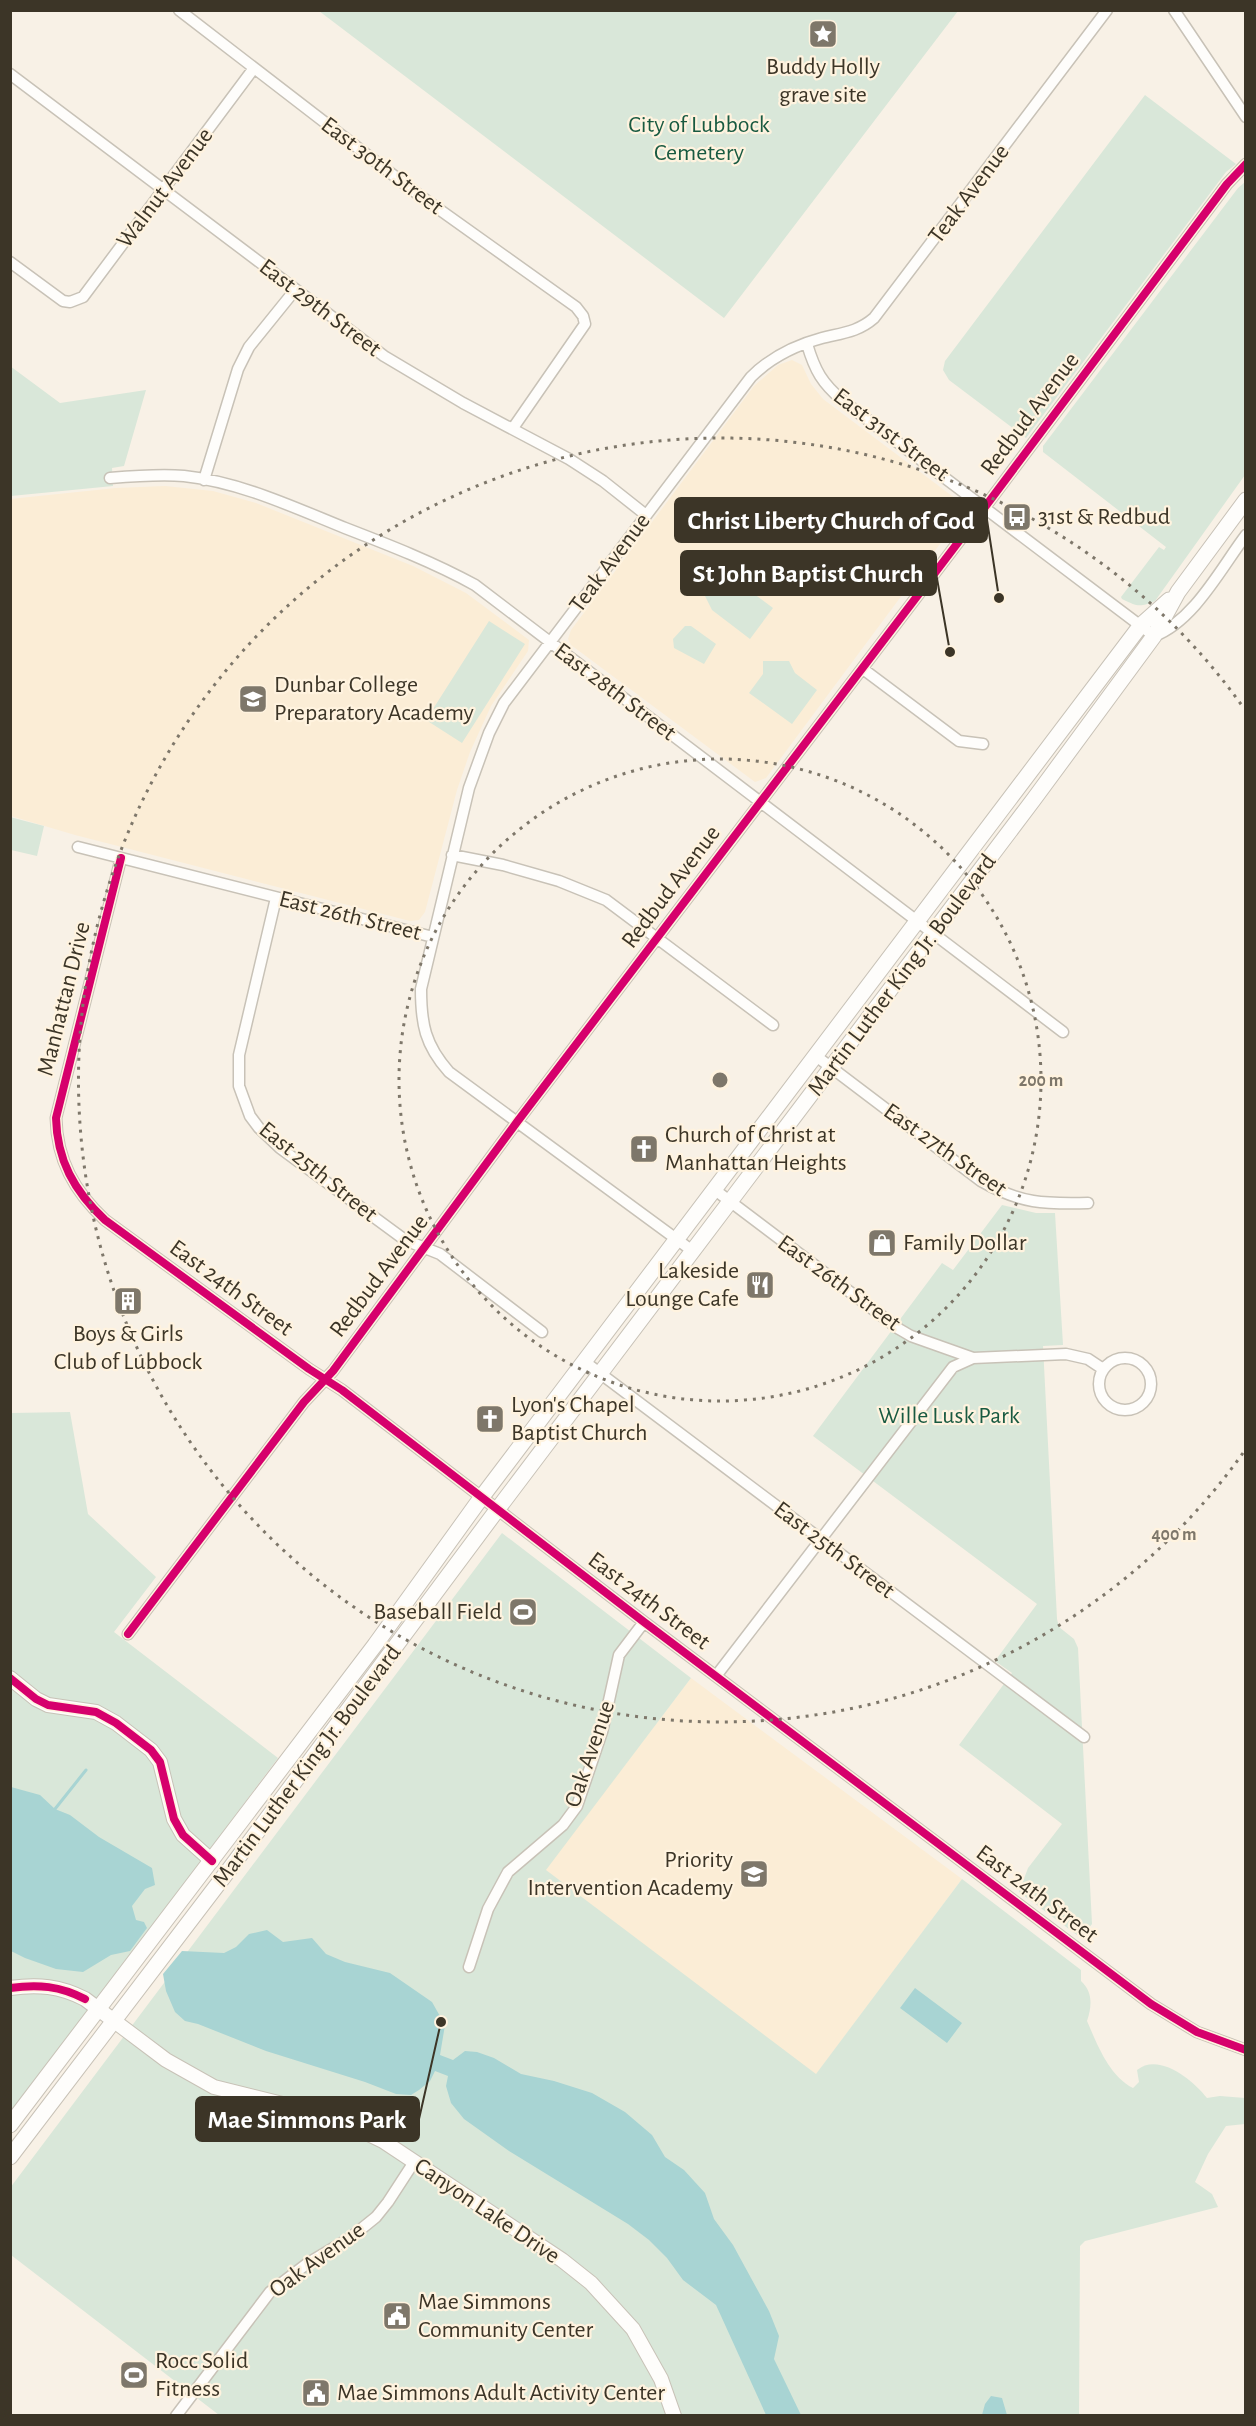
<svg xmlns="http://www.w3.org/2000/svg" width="1256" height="2426" font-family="'Alegreya Sans',sans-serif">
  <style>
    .built { fill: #fbedd6 }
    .green { fill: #d9e7d9 }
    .water { fill: #a8d4d3 }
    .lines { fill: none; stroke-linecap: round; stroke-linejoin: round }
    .stream { stroke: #a8d4d3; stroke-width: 3 }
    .minor-casing { stroke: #c8c2b7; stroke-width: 13 }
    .tertiary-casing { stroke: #c8c2b7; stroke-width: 16 }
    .secondary-casing { stroke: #c8c2b7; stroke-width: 17 }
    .minor { stroke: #fefdfb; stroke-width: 10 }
    .tertiary { stroke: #fefdfb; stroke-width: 14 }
    .secondary { stroke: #fefdfb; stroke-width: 15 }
    .cycleway-casing { stroke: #fff3df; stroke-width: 11 }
    .cycleway { stroke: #d6006c; stroke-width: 8 }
    .ring { fill: none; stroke: #7e776a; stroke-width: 3; stroke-dasharray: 3 6 }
    .labels { text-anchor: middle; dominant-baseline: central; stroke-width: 4.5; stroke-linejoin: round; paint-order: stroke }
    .poi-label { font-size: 24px; fill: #3c3527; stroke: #fff3df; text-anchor: start }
    .park-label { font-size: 24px; fill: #195a41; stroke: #fff3df }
    .street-label { font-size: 24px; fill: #3c3527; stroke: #fff3df }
    .centre { fill: #7e776a; stroke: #fff3df; stroke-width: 3 }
    .ring-label { font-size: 18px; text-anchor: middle; font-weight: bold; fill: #7e776a; stroke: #fff3df; stroke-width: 4.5; stroke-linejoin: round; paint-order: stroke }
    .leader { fill: none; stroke: #3c3527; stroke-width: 2 }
    .callout-dot { fill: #3c3527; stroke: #fff3df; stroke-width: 2 }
    .callout { fill: #3c3527; stroke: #3c3527; stroke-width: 2 }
    .callout-label { font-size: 26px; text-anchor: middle; font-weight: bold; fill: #fff }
  </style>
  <rect width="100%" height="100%" fill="#f8f1e6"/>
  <path class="built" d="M792,360L802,365L811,384L823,399L964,505L966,509L766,778L755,782L571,645L568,639L571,630L754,386L778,365Z
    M165,486L213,491L256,503L413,566L466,593L529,640L528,651L491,706L470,752L457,790L425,912L419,920L410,921L75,835L11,816L10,499L116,488Z
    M691,1678L962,1879L816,2075L545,1870Z"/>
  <path class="green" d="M319,11H958L724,318Z
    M1145,95L1236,164L1226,172L1026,438L949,380L943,370L945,361Z
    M1245,182V475L1155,601C1139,608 1137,606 1122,599L1121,597L1159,547L1164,550L1166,547L1043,452V446L1238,188Z
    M10,366L60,403L146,390L124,466L112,468L113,486L11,496Z
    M721,569L744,587L742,589L748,594L750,591L773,608L750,639L712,610L704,594Z
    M489,621L525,644L462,743L426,720Z
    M685,626H691L716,644L704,664L674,648L673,639Z
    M763,661H789L795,673L817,690L792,724L749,693L763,674Z
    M10,817L44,826L37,856L11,850Z
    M1002,1205L1036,1213H1055L1063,1345L1043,1346L1057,1619L1059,1627L1074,1639L1078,1648L1092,1924L1081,1938L1019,1892L1028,1868L1062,1824L959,1745L1012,1673L995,1661L1037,1604L813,1436L942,1263L953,1270Z
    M70,1412L88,1514L156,1577L114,1632L278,1758L11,2115V1413Z
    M502,1533L691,1678L546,1870L816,2074L962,1879L1081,1970V1981C1093,1992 1092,2006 1087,2021C1097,2044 1109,2076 1133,2088L1139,2082L1137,2070C1159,2052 1193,2080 1207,2098L1220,2096L1245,2098V2124L1226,2126L1208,2154L1195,2182L1212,2194L1218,2207L1085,2241L1080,2246L1079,2415H219L11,2255L10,2188Z"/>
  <path class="water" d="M11,1787L40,1795L55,1809L70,1815L99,1837L152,1868L155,1885L145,1889L132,1906L136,1920L144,1922L147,1928L130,1951L111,1955L83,1972L56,1969L25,1958L11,1951Z
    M267,1930L283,1942L312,1938L326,1954L345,1962L390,1973L432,2002L445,2025L440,2055L453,2060L465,2051L477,2052L494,2058L521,2074L554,2081L592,2093L625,2112L652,2135L665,2157L684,2170L705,2193L714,2219L733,2245L769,2311L779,2336L774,2359L801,2415H766L716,2305L683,2280L667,2258L649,2240L628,2224L509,2151L464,2119L451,2103L446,2086L448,2076L435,2071L430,2081L419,2090L411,2095L396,2094L365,2082L266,2051L198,2024L185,2021L175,2012L166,1991L163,1974L182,1951L224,1953L236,1947L249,1934Z
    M915,1988L962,2023L947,2043L900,2008Z
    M991,2396L1002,2398L1007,2415H982L985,2404Z"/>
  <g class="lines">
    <path class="stream" d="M55,1809L86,1770"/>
    <g class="minor-casing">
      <path id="minor" d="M179,10L419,195L576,307L583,316L585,324L513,428
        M1174,10L1246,117
        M10,74L384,356L463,403L569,459L603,481L646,515
        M10,262L63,301L70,302L83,297L254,68
        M807,344C815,371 822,383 843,401L1154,636C1194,621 1221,568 1246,535
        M110,478C134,476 159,474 184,476C240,482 293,507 345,528C389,545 433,562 475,585L1063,1032
        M204,480L238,369L249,347L295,290
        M863,669L959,741L983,744
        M78,847L433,937
        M452,855L503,865L559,881L606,900L773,1025
        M121,858L56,1118C57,1160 74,1191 105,1220L309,1369L342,1390L644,1622L1151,2004L1197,2032L1246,2050
        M276,898L239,1055V1086L250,1116L259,1128L280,1148L405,1240L440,1254L542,1332
        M816,1056L981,1181C1021,1204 1044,1204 1088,1203
        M715,1190L899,1329L911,1336L973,1358
        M694,1252L449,1072C425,1045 421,1024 421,989L469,788L489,733L504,703L751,377C770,358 796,345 822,338C842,333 858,332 874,318L1107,10
        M1099 1384a26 26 0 1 1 52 0a26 26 0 1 1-52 0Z
        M585,1362L1084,1737
        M128,1634L304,1402L333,1371L517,1122L985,507L1227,184L1246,164
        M716,1676L953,1367L973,1358L1066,1354L1088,1359L1103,1369
        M469,1967L488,1909L508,1872L563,1825L577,1806L602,1732L619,1655L644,1622
        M176,2416L270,2292L308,2263L350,2238L376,2217L388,2202L414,2162"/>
    </g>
    <g class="tertiary-casing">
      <path id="tertiary" d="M10,1678L36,1699L48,1705L96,1712L116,1723L151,1750L160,1762L174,1819L183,1835L212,1861
        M10,1988C38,1984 60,1986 85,1999L166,2060L214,2087L331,2116L383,2141L562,2260L591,2283L633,2329L661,2379L674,2416"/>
    </g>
    <g class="secondary-casing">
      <path id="secondary" d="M10,2125L375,1645L481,1498L1141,625L1169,600
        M10,2157L231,1867L497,1510L1034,799L1154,636L1178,592L1246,500"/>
    </g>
    <use href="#minor" class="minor"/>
    <use href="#tertiary" class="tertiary"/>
    <use href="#secondary" class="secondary"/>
    <g class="cycleway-casing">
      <path id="cycleway" d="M121,858L56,1118C57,1160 74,1191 105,1220L309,1369L342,1390L644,1622L1151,2004L1197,2032L1246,2050
        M128,1634L304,1402L333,1371L517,1122L985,507L1227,184L1246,164
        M10,1678L36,1699L48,1705L96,1712L116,1723L151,1750L160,1762L174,1819L183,1835L212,1861
        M10,1988C38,1984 60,1986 85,1999"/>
    </g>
    <use href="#cycleway" class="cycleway"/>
  </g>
  <g class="ring">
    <circle cx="720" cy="1080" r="321"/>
    <path d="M1243 1453A642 642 0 1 1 1243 707"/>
  </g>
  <defs>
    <g id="sight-square" transform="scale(1.5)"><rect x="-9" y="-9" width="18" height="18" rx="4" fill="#7e776a" stroke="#fff3df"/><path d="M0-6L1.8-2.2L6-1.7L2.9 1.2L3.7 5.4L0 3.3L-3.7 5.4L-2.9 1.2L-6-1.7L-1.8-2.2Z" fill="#fff"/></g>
    <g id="bus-square" transform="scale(1.5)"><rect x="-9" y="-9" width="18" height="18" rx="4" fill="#7e776a" stroke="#fff3df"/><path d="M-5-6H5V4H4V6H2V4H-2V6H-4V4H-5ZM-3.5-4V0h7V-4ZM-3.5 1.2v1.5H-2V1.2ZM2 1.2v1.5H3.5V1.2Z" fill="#fff"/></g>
    <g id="school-square" transform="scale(1.5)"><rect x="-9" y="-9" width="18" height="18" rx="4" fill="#7e776a" stroke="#fff3df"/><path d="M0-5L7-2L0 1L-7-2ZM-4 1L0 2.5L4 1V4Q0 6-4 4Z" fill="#fff"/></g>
    <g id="church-square" transform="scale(1.5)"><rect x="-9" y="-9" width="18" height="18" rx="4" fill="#7e776a" stroke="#fff3df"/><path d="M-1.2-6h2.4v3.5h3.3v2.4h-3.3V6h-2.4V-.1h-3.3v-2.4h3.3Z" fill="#fff"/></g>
    <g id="shop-square" transform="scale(1.5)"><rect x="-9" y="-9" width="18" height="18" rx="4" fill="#7e776a" stroke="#fff3df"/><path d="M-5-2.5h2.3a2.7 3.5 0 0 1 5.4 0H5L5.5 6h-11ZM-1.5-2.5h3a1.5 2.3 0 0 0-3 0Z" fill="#fff"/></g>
    <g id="restaurant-square" transform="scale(1.5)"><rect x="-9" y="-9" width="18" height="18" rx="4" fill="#7e776a" stroke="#fff3df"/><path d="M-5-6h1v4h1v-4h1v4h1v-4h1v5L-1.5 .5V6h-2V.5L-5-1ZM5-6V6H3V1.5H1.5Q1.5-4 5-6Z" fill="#fff"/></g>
    <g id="building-square" transform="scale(1.5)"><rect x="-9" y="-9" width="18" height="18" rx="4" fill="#7e776a" stroke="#fff3df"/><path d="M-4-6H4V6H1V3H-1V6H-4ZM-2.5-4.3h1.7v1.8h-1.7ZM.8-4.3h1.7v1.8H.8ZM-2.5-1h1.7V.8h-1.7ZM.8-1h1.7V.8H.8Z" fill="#fff"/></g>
    <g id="stadium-square" transform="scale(1.5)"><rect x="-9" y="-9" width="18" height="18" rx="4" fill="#7e776a" stroke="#fff3df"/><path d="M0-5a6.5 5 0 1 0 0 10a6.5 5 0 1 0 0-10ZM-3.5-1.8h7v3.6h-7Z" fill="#fff"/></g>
    <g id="civic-square" transform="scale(1.5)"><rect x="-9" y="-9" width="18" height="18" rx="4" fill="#7e776a" stroke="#fff3df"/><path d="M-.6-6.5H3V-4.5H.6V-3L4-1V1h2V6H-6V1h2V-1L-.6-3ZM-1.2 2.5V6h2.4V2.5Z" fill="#fff"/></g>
  </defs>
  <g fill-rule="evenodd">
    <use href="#sight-square" x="823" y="34"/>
    <use href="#bus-square" x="1017" y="517"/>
    <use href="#school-square" x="253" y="699"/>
    <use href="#church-square" x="644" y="1149"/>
    <use href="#shop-square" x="882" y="1243"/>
    <use href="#restaurant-square" x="760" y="1285"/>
    <use href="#building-square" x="128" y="1301"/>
    <use href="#church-square" x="490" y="1419"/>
    <use href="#stadium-square" x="523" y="1612"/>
    <use href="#school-square" x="754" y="1874"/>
    <use href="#civic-square" x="397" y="2316"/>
    <use href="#stadium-square" x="134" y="2375"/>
    <use href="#civic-square" x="316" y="2393"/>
  </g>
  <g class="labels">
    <g class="poi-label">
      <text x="823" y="67" text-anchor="middle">Buddy Holly<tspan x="823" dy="28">grave site</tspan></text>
      <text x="1038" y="517">31st &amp; Redbud</text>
      <text x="274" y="685">Dunbar College<tspan x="274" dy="28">Preparatory Academy</tspan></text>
      <text x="665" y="1135">Church of Christ at<tspan x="665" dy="28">Manhattan Heights</tspan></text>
      <text x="903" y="1243">Family Dollar</text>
      <text x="739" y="1271" text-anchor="end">Lakeside<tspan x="739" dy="28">Lounge Cafe</tspan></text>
      <text x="128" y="1334" text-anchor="middle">Boys &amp; Girls<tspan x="128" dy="28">Club of Lubbock</tspan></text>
      <text x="511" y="1405">Lyon's Chapel<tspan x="511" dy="28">Baptist Church</tspan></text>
      <text x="502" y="1612" text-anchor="end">Baseball Field</text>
      <text x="733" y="1860" text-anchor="end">Priority<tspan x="733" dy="28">Intervention Academy</tspan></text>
      <text x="418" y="2302">Mae Simmons<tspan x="418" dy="28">Community Center</tspan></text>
      <text x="155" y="2361">Rocc Solid<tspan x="155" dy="28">Fitness</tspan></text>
      <text x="337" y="2393">Mae Simmons Adult Activity Center</text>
    </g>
    <g class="park-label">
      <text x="699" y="125">City of Lubbock<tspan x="699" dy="28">Cemetery</tspan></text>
      <text x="949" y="1416">Wille Lusk Park</text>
    </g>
    <g class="street-label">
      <text transform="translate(382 166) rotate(37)">East 30th Street</text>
      <text transform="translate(165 188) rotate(-53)">Walnut Avenue</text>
      <text transform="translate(969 194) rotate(-53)">Teak Avenue</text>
      <text transform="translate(320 308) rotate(37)">East 29th Street</text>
      <text transform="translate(1030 414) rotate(-53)">Redbud Avenue</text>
      <text transform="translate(891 435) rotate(37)">East 31st Street</text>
      <text transform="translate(610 563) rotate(-53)">Teak Avenue</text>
      <text transform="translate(615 692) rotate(37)">East 28th Street</text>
      <text transform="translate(671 887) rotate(-53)">Redbud Avenue</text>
      <text transform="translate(350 916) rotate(14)">East 26th Street</text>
      <text transform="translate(902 975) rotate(-53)">Martin Luther King Jr. Boulevard</text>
      <text transform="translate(64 999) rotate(-76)">Manhattan Drive</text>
      <text transform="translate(945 1150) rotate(35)">East 27th Street</text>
      <text transform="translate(318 1172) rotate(39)">East 25th Street</text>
      <text transform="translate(379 1276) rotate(-53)">Redbud Avenue</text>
      <text transform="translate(839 1283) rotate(36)">East 26th Street</text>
      <text transform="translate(231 1288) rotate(36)">East 24th Street</text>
      <text transform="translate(834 1550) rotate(37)">East 25th Street</text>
      <text transform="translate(649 1601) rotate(37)">East 24th Street</text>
      <text transform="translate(590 1754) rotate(-71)">Oak Avenue</text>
      <text transform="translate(307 1766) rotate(-53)">Martin Luther King Jr. Boulevard</text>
      <text transform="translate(1037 1894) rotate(37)">East 24th Street</text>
      <text transform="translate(487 2211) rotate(34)">Canyon Lake Drive</text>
      <text transform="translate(317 2260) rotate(-36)">Oak Avenue</text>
    </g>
  </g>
  <circle cx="720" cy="1080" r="9" class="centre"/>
  <g class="ring-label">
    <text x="1041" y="1086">200 m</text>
    <text x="1174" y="1540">400 m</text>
  </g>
  <path class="leader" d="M999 598L987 520M950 652L936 573M441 2022L419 2119"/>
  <g class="callout-dot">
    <circle cx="999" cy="598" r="6"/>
    <circle cx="950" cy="652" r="6"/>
    <circle cx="441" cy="2022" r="6"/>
  </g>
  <g class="callout">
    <rect x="675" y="498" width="312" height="44" rx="6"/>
    <rect x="681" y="551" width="255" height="44" rx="6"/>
    <rect x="196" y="2097" width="223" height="44" rx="6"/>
  </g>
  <g class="callout-label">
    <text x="831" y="529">Christ Liberty Church of God</text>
    <text x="808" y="582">St John Baptist Church</text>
    <text x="307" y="2128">Mae Simmons Park</text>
  </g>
  <rect width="1256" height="2426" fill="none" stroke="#3c3527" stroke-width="24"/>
</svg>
